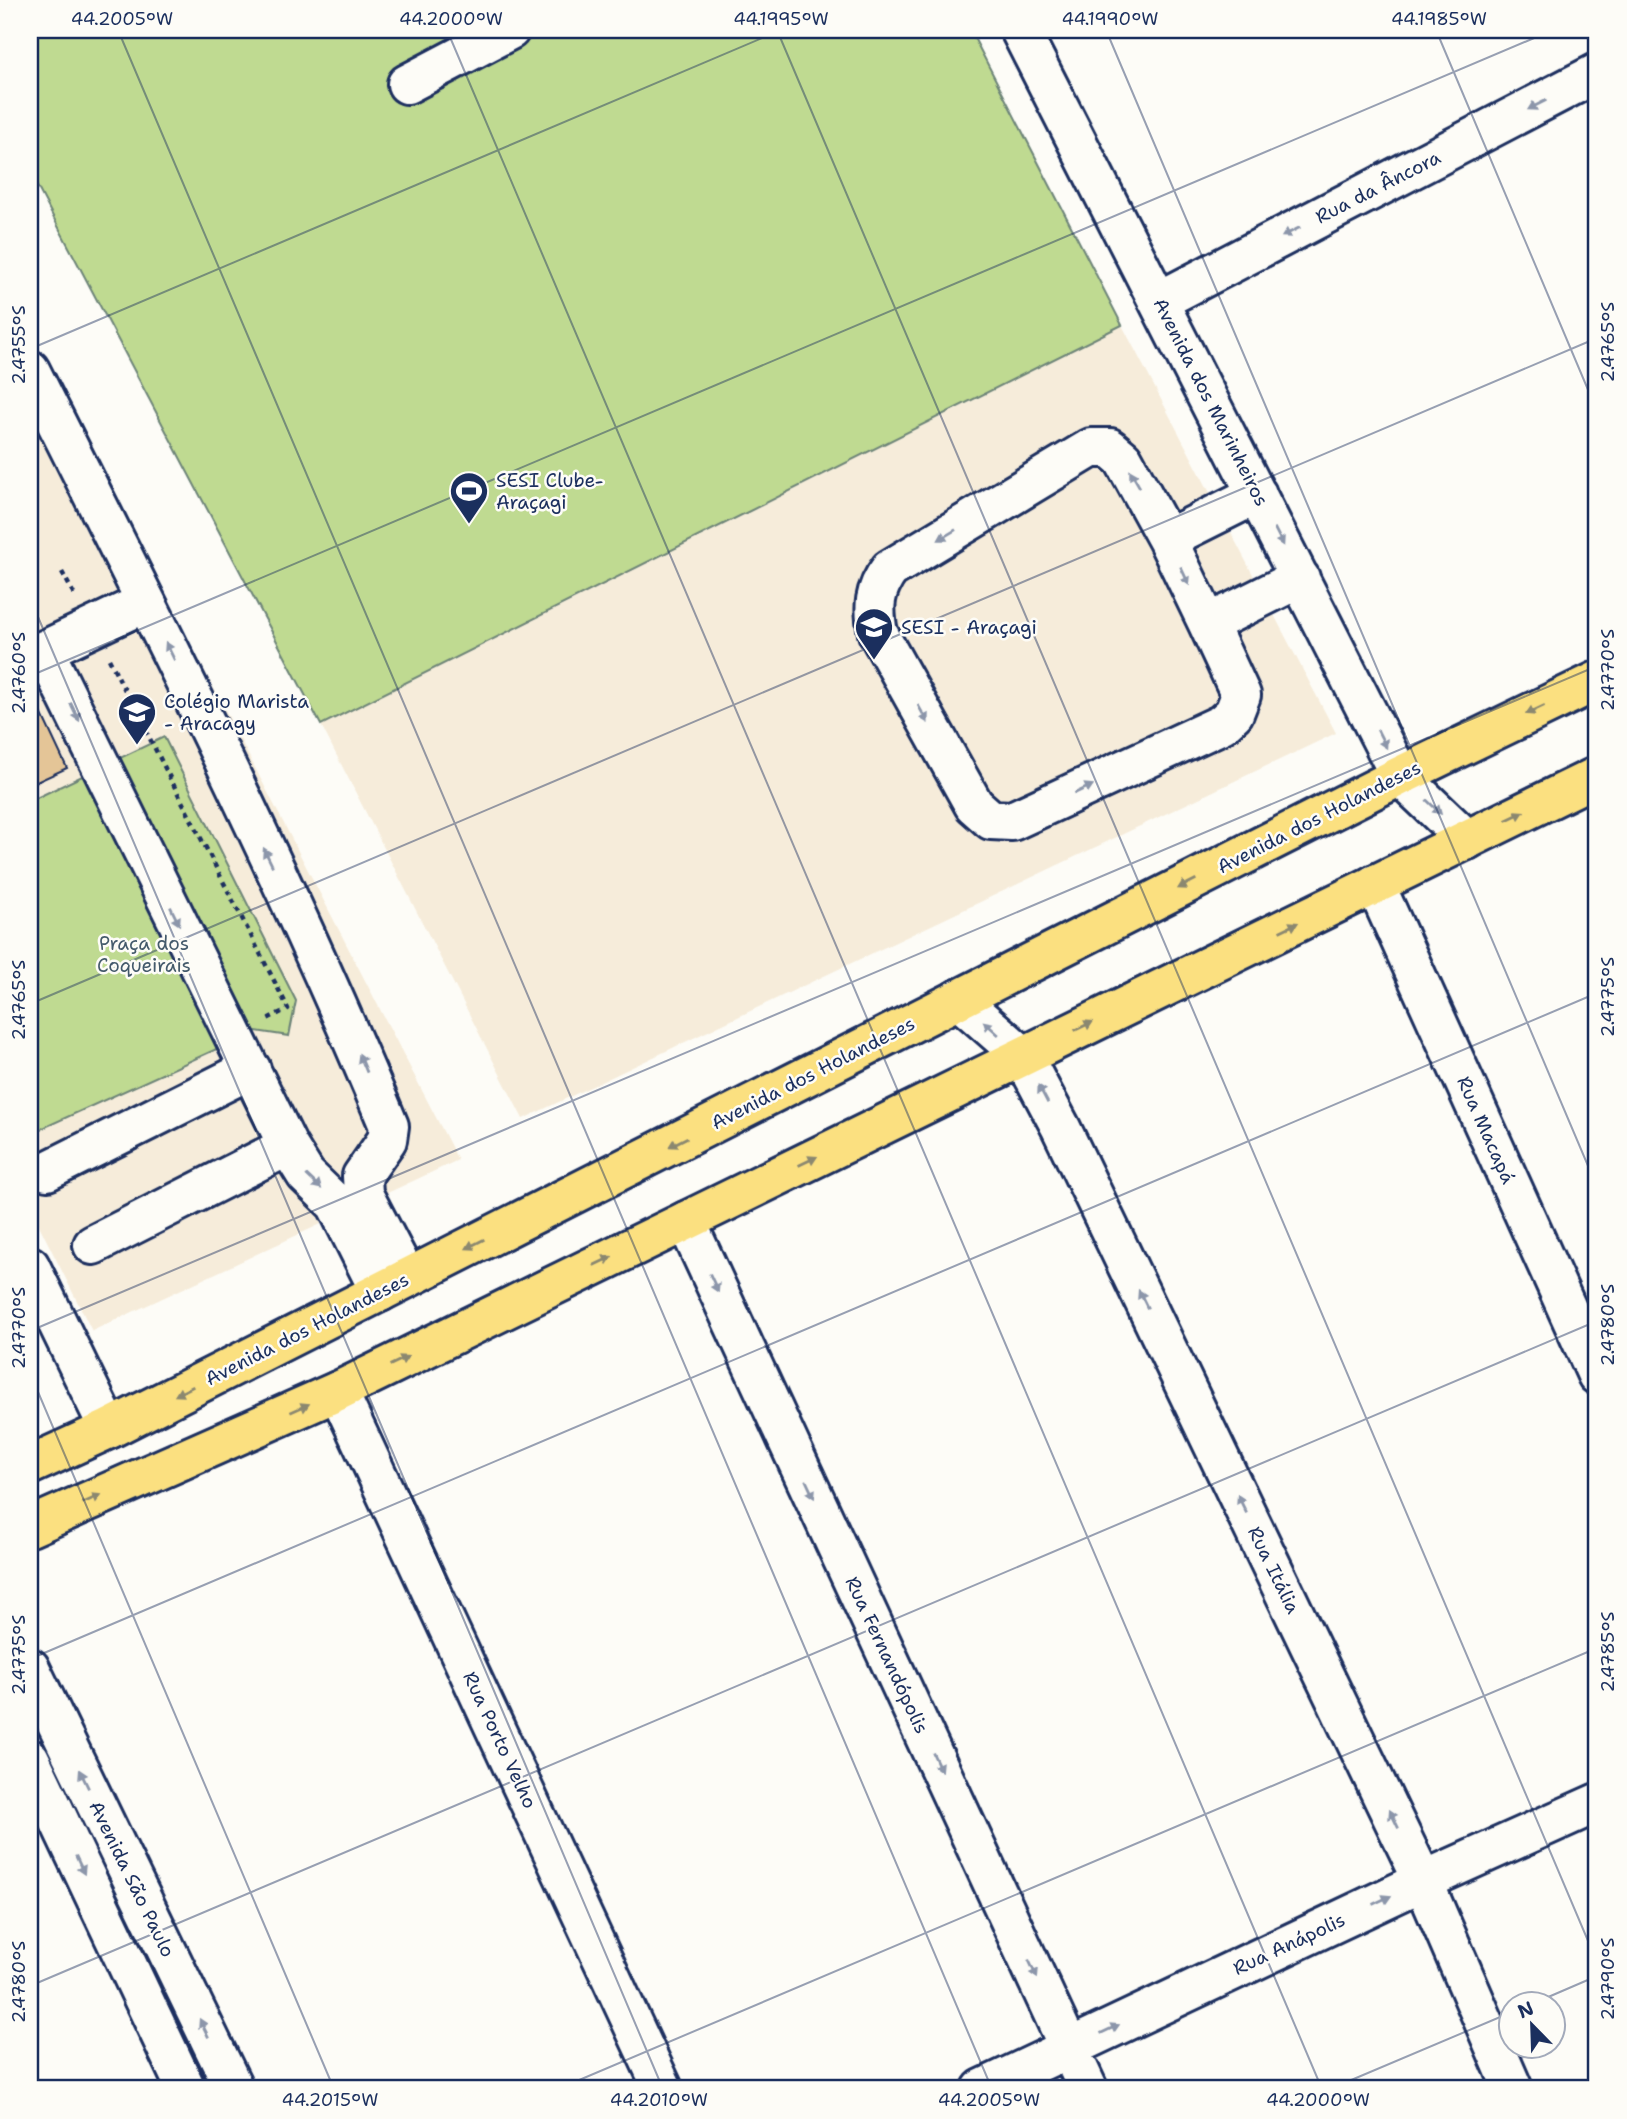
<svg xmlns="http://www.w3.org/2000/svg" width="1627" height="2119" font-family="'Shantell Sans',sans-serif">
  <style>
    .built { fill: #f6ecda }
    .green { fill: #bfda91; stroke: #6d8478; stroke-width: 2 }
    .building { fill: #e4c597; stroke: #1b2f5e; stroke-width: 2 }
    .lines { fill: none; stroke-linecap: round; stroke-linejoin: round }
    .minor-casing { stroke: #1b2f5e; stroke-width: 44 }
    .major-casing { stroke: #1b2f5e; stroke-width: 44 }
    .path { stroke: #1b2f5e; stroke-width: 4.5; stroke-dasharray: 5 5; stroke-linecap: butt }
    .minor { stroke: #fdfcf7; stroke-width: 38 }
    .major { stroke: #fbe080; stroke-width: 38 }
    .oneway { fill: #8c96aa }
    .oneway2 { fill: #8b886f }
    .ticks { fill: none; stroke: #1b2f5e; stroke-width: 2; stroke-opacity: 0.45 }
    .labels { text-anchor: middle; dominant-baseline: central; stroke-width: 5; stroke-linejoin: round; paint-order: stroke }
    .street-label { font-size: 19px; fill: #1b2f5e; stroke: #fdfcf7 }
    .poi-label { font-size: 19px; fill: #1b2f5e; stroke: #fdfcf7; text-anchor: start }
    .park-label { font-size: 19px; fill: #445a6b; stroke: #fdfcf7 }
    .neatline { fill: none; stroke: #1b2f5e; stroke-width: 2.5 }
    .ticks-label { font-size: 18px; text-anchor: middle; fill: #1b2f5e }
  </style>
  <rect width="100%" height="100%" fill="#fdfcf7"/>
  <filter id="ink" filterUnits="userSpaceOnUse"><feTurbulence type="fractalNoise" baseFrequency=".0143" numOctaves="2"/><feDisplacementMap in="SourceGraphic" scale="14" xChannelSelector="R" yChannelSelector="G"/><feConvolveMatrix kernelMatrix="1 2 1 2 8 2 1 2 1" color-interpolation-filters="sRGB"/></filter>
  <g filter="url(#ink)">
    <path class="built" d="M1122,325L1336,733L523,1119L321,725Z
      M30,333L458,1160L92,1331L30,1207Z"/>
    <path class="green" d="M30,30H970L1122,325L321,725L30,173Z
      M164,737L296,1001L289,1036L256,1031L30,1134V801Z"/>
    <path class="building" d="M30,689L67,768L30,785Z"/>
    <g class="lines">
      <g class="minor-casing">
        <path id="minor" d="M1020,30L1400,776L1467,840
          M407,84L510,30
          M1159,301L1597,73
          M30,370C155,619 282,869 389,1126L387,1140L362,1176L363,1194L407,1278
          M1257,494L1167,539L1208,624L1300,578
          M1167,539L1123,459L1110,448H1091L890,569C874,590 873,607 878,633L974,805L991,820L1012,821L1222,724L1234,713L1241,695L1208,624
          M44,650L288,1146L306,1175L336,1204L380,1292
          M30,657L146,602
          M1375,884L1597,1375
          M958,999L1023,1056L1061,1128L1423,1881L1513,2089
          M47,1171L251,1069
          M686,1221L1088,2089
          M93,1245L288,1146
          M30,1266L109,1429
          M338,1391L663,2089
          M30,1668L234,2089
          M30,1759L186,2089
          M982,2089L1423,1881L1597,1803"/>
      </g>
      <g class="major-casing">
        <path id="major" d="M30,1465L109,1429L1400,776L1597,681
          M30,1527L338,1391L1597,776"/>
      </g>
      <path class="path" d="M62,572L75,596
        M109,659L285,1002L288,1009L265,1020"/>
      <use href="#minor" class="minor"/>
      <use href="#major" class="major"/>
    </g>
    <defs><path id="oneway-solid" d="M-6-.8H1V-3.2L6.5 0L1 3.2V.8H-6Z" transform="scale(1.75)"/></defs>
    <g class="oneway">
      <use href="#oneway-solid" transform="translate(1537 105) rotate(153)"/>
      <use href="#oneway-solid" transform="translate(1291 232) rotate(153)"/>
      <use href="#oneway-solid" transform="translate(1135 479) rotate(-120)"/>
      <use href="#oneway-solid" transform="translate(947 535) rotate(149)"/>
      <use href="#oneway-solid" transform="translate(1279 537) rotate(63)"/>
      <use href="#oneway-solid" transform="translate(1185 576) rotate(65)"/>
      <use href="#oneway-solid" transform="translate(170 651) rotate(-116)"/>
      <use href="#oneway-solid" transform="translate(75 712) rotate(64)"/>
      <use href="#oneway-solid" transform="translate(923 714) rotate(61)"/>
      <use href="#oneway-solid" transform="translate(1382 739) rotate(63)"/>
      <use href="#oneway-solid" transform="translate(1084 789) rotate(-25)"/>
      <use href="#oneway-solid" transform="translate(1434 807) rotate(44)"/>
      <use href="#oneway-solid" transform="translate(268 857) rotate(-116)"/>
      <use href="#oneway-solid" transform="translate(175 916) rotate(64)"/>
      <use href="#oneway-solid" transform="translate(991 1028) rotate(-138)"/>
      <use href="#oneway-solid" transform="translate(363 1063) rotate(-113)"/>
      <use href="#oneway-solid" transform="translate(1043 1094) rotate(-118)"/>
      <use href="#oneway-solid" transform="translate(314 1182) rotate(43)"/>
      <use href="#oneway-solid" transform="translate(714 1283) rotate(65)"/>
      <use href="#oneway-solid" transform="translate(1143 1299) rotate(-116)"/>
      <use href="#oneway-solid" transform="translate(810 1489) rotate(65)"/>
      <use href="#oneway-solid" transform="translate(1242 1504) rotate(-116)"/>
      <use href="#oneway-solid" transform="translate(937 1762) rotate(65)"/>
      <use href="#oneway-solid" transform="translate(84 1779) rotate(-116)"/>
      <use href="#oneway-solid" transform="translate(1394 1819) rotate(-116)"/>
      <use href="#oneway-solid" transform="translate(80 1865) rotate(65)"/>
      <use href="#oneway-solid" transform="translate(1382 1900) rotate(-25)"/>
      <use href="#oneway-solid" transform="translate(1033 1969) rotate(65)"/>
      <use href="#oneway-solid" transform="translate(204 2028) rotate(-116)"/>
      <use href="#oneway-solid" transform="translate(1110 2029) rotate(-25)"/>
    </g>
    <g class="oneway2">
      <use href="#oneway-solid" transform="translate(1535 710) rotate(155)"/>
      <use href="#oneway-solid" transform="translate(1515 816) rotate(-26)"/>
      <use href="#oneway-solid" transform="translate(1187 884) rotate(153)"/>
      <use href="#oneway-solid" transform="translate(1289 927) rotate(-26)"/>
      <use href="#oneway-solid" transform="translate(1084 1026) rotate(-26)"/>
      <use href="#oneway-solid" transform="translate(678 1142) rotate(153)"/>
      <use href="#oneway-solid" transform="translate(808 1161) rotate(-26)"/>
      <use href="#oneway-solid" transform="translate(475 1244) rotate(153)"/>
      <use href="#oneway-solid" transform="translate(603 1261) rotate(-26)"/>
      <use href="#oneway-solid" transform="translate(399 1361) rotate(-26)"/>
      <use href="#oneway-solid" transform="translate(184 1391) rotate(153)"/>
      <use href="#oneway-solid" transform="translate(300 1408) rotate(-24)"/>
      <use href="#oneway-solid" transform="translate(92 1499) rotate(-24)"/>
    </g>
  </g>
  <path class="ticks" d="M118,30L992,2089M447,30L1322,2089M777,30L1597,1962M1106,30L1597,1187M1436,30L1597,411M30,349L781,30M30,598L663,2089M30,676L1553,30M30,1004L1597,338M30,1331L1597,666M30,1373L334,2089M30,1659L1597,993M30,1986L1597,1321M1532,2004L1597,1976M558,2089L1597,1648M1330,2089L1512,2012"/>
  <defs>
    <g id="stadium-pin" transform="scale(2.0125)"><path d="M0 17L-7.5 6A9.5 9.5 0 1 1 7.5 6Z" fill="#1b2f5e" stroke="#fdfcf7"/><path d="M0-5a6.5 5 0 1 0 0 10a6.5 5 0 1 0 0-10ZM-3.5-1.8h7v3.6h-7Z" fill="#fff"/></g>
    <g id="university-pin" transform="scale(2.0125)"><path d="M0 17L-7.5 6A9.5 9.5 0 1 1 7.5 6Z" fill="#1b2f5e" stroke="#fdfcf7"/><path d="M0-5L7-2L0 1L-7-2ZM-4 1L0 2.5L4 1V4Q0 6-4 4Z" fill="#fff"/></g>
    <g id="school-pin" transform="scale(2.0125)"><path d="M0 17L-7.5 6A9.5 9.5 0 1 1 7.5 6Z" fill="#1b2f5e" stroke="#fdfcf7"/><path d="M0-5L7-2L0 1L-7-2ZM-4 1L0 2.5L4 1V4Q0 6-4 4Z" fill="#fff"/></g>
  </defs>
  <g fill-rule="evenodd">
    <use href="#stadium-pin" x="469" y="491"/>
    <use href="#university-pin" x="874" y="627"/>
    <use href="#school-pin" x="137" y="712"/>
  </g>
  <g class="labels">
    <g class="street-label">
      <text transform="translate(1378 187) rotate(-27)">Rua da Âncora</text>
      <text transform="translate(1211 402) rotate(63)">Avenida dos Marinheiros</text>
      <text transform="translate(1319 817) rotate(-27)">Avenida dos Holandeses</text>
      <text transform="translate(813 1073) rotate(-27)">Avenida dos Holandeses</text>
      <text transform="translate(1486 1130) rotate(66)">Rua Macapá</text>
      <text transform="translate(307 1329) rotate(-27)">Avenida dos Holandeses</text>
      <text transform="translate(1274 1570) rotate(64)">Rua Itália</text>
      <text transform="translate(887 1655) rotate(65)">Rua Fernandópolis</text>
      <text transform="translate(500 1740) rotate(65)">Rua Porto Velho</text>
      <text transform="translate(132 1879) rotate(64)">Avenida São Paulo</text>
      <text transform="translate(1289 1944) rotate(-25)">Rua Anápolis</text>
    </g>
    <g class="poi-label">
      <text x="496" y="480">SESI Clube-<tspan x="496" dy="22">Araçagi</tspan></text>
      <text x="901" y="627">SESI - Araçagi</text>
      <text x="164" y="701">Colégio Marista<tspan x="164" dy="22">- Aracagy</tspan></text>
    </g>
    <g class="park-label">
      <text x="144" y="943">Praça dos<tspan x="144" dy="22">Coqueirais</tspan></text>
    </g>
  </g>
  <rect width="1627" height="2119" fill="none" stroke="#fdfcf7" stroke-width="77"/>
  <g transform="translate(1532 2025) rotate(337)"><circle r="33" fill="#fdfcf7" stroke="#a3aaba" stroke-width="2"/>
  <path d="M0-5L12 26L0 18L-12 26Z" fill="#1b2f5e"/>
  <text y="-10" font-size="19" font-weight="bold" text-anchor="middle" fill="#1b2f5e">N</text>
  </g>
  <rect x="38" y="38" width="1550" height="2042" class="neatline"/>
  <g class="ticks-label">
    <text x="122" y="25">44.2005°W</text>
    <text x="451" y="25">44.2000°W</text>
    <text x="781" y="25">44.1995°W</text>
    <text x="1110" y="25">44.1990°W</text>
    <text x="1439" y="25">44.1985°W</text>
    <text transform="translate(1608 342) rotate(-90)" y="6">2.4765°S</text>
    <text transform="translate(19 345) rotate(-90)" y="6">2.4755°S</text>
    <text transform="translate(1608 670) rotate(-90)" y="6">2.4770°S</text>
    <text transform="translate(19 673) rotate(-90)" y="6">2.4760°S</text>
    <text transform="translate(1608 997) rotate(-90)" y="6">2.4775°S</text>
    <text transform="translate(19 1000) rotate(-90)" y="6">2.4765°S</text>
    <text transform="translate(1608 1325) rotate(-90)" y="6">2.4780°S</text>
    <text transform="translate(19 1328) rotate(-90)" y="6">2.4770°S</text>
    <text transform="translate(1608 1652) rotate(-90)" y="6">2.4785°S</text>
    <text transform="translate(19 1655) rotate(-90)" y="6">2.4775°S</text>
    <text transform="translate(1608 1979) rotate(-90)" y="6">2.4790°S</text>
    <text transform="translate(19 1982) rotate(-90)" y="6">2.4780°S</text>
    <text x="330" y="2106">44.2015°W</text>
    <text x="659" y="2106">44.2010°W</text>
    <text x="989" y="2106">44.2005°W</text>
    <text x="1318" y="2106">44.2000°W</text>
  </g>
</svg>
